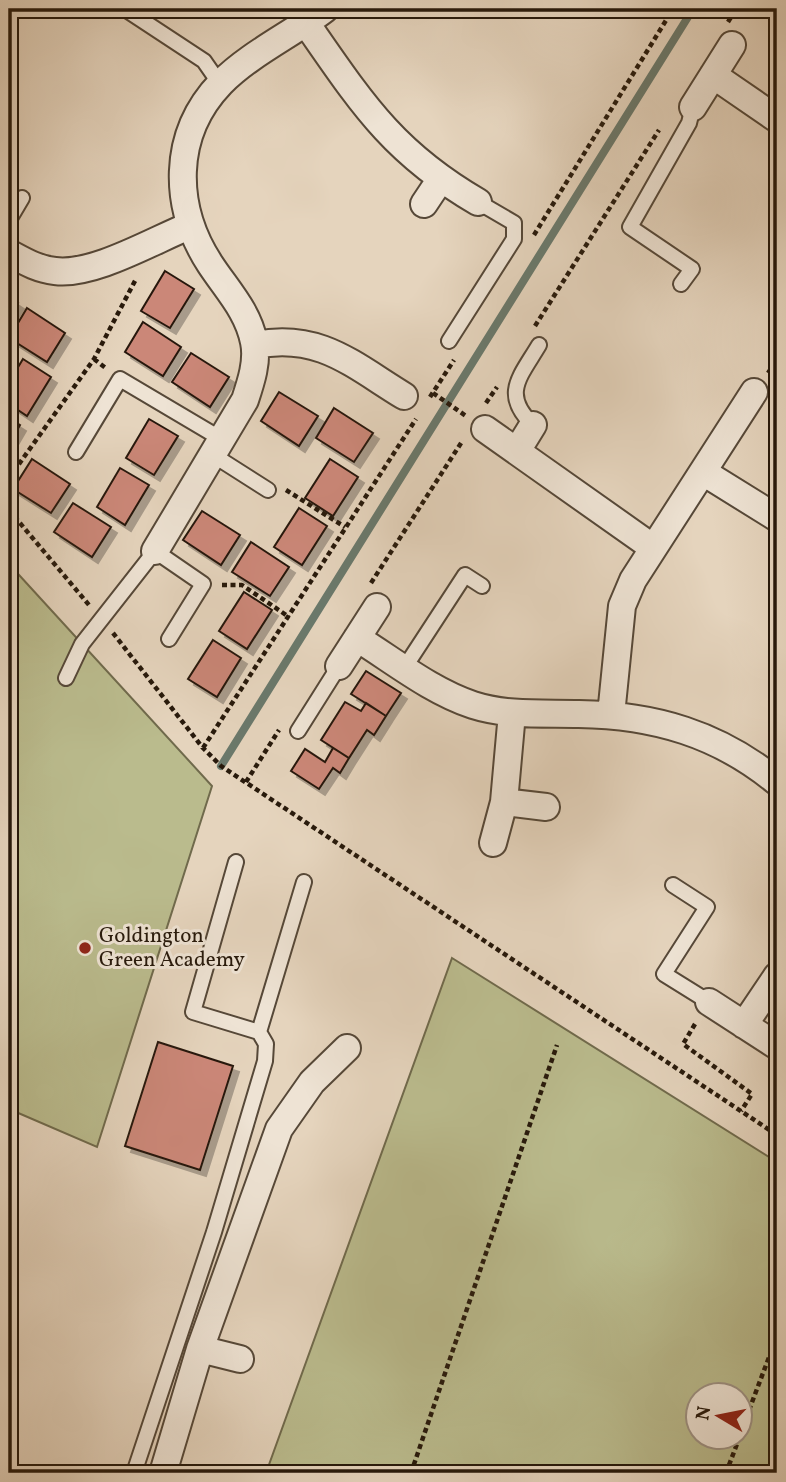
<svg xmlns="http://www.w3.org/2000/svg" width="786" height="1482" font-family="Vollkorn,serif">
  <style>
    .green { fill: #babb8d; stroke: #706a4c; stroke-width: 2; fill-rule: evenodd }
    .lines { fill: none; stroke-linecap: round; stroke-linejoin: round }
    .stream { stroke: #6a796c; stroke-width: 8 }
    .building { fill: #cb8778; stroke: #27190b; stroke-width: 2; filter: url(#shadow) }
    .lane-casing { stroke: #564838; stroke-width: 18 }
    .street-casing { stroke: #564838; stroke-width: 30 }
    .path { stroke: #27190b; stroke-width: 4.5; stroke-dasharray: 5 3.5; stroke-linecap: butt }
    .lane { stroke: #eee3d4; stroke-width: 14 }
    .street { stroke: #eee3d4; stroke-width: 26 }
    .poi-dot { fill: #8f2418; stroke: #eee3d4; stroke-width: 2.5 }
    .labels { text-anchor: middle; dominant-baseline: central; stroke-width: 6; stroke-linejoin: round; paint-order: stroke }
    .poi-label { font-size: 21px; fill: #27190b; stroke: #eee3d4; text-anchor: start }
  </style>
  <defs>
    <filter id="shadow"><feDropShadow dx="6" dy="6" stdDeviation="0" flood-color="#0004"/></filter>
  </defs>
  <rect width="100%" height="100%" fill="#e5d4bd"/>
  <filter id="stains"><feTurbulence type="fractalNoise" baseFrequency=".00286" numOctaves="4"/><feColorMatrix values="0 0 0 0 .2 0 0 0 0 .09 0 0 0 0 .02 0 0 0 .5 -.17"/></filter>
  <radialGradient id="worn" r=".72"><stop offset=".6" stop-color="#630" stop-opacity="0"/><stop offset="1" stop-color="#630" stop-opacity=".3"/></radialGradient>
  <path class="green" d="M9,564L212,786L97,1147L9,1109Z
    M452,958L777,1162V1473H266ZM698,1394H740V1436H698Z"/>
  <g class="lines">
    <path class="stream" d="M221,766L693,9"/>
  </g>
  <path class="building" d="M165,271L194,289L170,328L141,311Z
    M9,297L18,303L9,317Z
    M27,308L65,333L47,362L9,338Z
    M143,322L181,347L163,376L125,352Z
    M191,353L229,377L210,407L172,382Z
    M23,359L51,377L27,416L9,404V382Z
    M279,392L318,416L299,446L261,421Z
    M334,408L373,433L354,462L316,438Z
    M9,418L20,425L9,444Z
    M149,419L178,436L154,475L126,458Z
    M32,459L70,484L51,513L13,489Z
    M330,459L358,477L333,516L305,498Z
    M120,468L149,485L125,525L97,507Z
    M73,503L111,527L92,557L54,532Z
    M299,508L327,526L302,565L274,547Z
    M202,511L240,535L221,565L183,540Z
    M251,542L289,567L270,596L232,572Z
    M244,592L272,610L247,649L219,631Z
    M213,640L241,658L217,697L188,679Z
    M366,671L401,693L386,716L351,694Z
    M345,702L361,711L366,703L386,716L374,735L367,730L349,758L321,740Z
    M333,748L349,758L340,773L333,768L319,789L291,771L305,749L325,762Z
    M158,1042L233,1066L200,1170L125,1146Z"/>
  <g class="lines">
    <g class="lane-casing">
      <path id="lane" d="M125,9L204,61L220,84
        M9,220L22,198
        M681,284L692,269L630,227L689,123L693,107
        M449,341L514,239V223L478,202
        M533,425C501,394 520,377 539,345
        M76,452L120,379L223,440
        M213,455L268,490
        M405,667L465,575L482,586
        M66,678L82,644L155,551L203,584L169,639
        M298,731L339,666
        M673,885L707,907L664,974L709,1002
        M259,1032L304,882
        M134,1473L214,1232L265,1061L266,1044L259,1032L193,1012L236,862"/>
    </g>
    <g class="street-casing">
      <path id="street" d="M306,23C361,102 392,152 478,202
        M713,75L777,119
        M693,107L732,45
        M424,204L440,180
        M9,253C24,261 37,269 55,271C93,276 152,241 189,226
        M255,345C319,332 353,365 404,396
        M485,429L652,547
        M517,451L533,425
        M703,472L777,518
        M155,551L245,400C251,382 258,361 254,342C248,311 227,290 210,264C173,207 171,135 221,83C251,53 291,35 325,9
        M357,638C394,661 431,691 473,705C507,716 544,713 579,714C654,715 719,734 777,782
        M339,666L377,607
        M611,715L622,606L633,580L754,392
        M504,802L546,807
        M493,843L504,802L512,713
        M709,1002L777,1046
        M744,1025L777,976
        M200,1349L240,1359
        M163,1473L200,1349L279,1129L312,1082L347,1048"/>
    </g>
    <path class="path" d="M728,22L736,9
      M534,235L673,9
      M535,326L659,130
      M94,359L107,369
      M768,373L777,360
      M433,393L466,416
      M430,397L454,360
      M486,403L497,387
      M9,478L94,359L136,279
      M286,490L345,527
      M9,510L89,605
      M371,583L463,440
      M222,585H242L289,617
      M113,633L203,748L221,766L777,1135
      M203,748L416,419
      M246,782L279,730
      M695,1024L683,1044L752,1094L741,1111
      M740,1434L777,1336
      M411,1473L557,1045
      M726,1473L740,1436"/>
    <use href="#lane" class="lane"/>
    <use href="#street" class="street"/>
  </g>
  <circle class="poi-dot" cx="85" cy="948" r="7"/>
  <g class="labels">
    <g class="poi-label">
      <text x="99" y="936">Goldington<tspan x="99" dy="24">Green Academy</tspan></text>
    </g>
  </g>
  <rect width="786" height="1482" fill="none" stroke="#e5d4bd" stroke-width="35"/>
  <rect x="10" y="10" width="765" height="1461" fill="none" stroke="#27190b" stroke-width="3.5"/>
  <rect x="18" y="18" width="751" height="1447" fill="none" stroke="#27190b" stroke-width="2"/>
  <g transform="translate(719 1416) rotate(280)"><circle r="33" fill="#eee3d4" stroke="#9e9284" stroke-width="2"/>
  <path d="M0-5L12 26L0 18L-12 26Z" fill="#8f2418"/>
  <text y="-10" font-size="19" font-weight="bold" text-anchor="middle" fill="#27190b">N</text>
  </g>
  <rect width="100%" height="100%" filter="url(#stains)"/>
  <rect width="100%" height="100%" fill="url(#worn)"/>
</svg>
